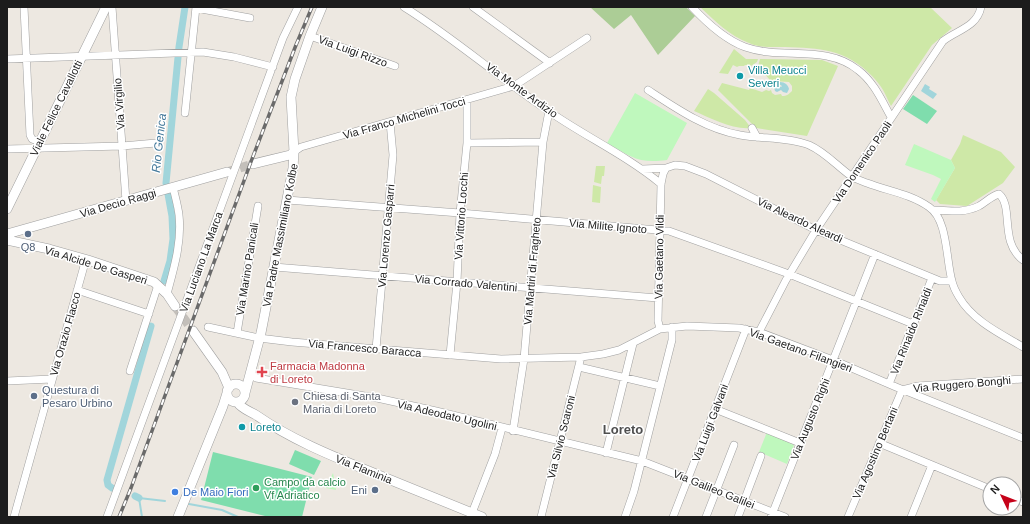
<svg xmlns="http://www.w3.org/2000/svg" width="1030" height="524" font-family="Helvetica,sans-serif">
  <style>
    .grass { fill: #cee8a7 }
    .forest { fill: #accd96 }
    .park { fill: #bff8bd }
    .pitch { fill: #7fddad }
    .water { fill: #a1d5db }
    .lines { fill: none; stroke-linecap: round; stroke-linejoin: round }
    .stream { stroke: #a1d5db; stroke-width: 2 }
    .canal { stroke: #a1d5db; stroke-width: 7 }
    .tertiary-tunnel { stroke: #c3bfba; stroke-width: 9; stroke-dasharray: 9 4.5; stroke-linecap: butt }
    .minor-casing { stroke: #a0a0a0; stroke-width: 8 }
    .tertiary-casing { stroke: #a0a0a0; stroke-width: 10 }
    .minor { stroke: #fff; stroke-width: 7 }
    .tertiary { stroke: #fff; stroke-width: 9 }
    .rail-casing { stroke: #6a6a6a; stroke-width: 3.5 }
    .rail { stroke: #fff; stroke-width: 2; stroke-dasharray: 6; stroke-linecap: butt }
    .culture-dot { fill: #0f9aa8; stroke: #fff; stroke-width: 1.5 }
    .service-dot { fill: #5c6f8a; stroke: #fff; stroke-width: 1.5 }
    .health-dot { fill: #e0444e; stroke: #fff; stroke-width: 1.5 }
    .worship-dot { fill: #6b7280; stroke: #fff; stroke-width: 1.5 }
    .leisure-dot { fill: #2e9e5b; stroke: #fff; stroke-width: 1.5 }
    .shop-dot { fill: #3f7fe0; stroke: #fff; stroke-width: 1.5 }
    .labels { text-anchor: middle; dominant-baseline: central; stroke-width: 3; stroke-linejoin: round; paint-order: stroke }
    .street-label { font-size: 11px; fill: #1c1c1c; stroke: #fff }
    .culture-label { font-size: 11px; fill: #0d838f; stroke: #fff; text-anchor: start }
    .service-label { font-size: 11px; fill: #4e5e75; stroke: #fff }
    .health-label { font-size: 11px; fill: #be3a42; stroke: #fff; text-anchor: start }
    .worship-label { font-size: 11px; fill: #5b616d; stroke: #fff; text-anchor: start }
    .leisure-label { font-size: 11px; fill: #27864d; stroke: #fff; text-anchor: start }
    .shop-label { font-size: 11px; fill: #366cbe; stroke: #fff; text-anchor: start }
    .water-label { font-size: 12px; font-style: italic; fill: #44799b; stroke: #fff }
    .quarter-label { font-size: 13px; font-weight: bold; fill: #4f4f4f; stroke: #fff }
  </style>
  <rect width="100%" height="100%" fill="#ede8e1"/>
  <path class="grass" d="M700,7H930L952,28L932,45L891,106C888,101 886,95 883,90C880,85 876,80 872,76C846,49 819,48 785,47C773,47 760,48 749,43C730,36 715,21 700,7Z
    M734,49L746,59H758L757,62L751,66L745,65L744,66H739L737,67L733,65L728,74L719,73Z
    M760,59L822,60L838,66L807,136L756,128L718,90L722,83L749,90L750,88L762,92L766,90L769,91L771,90L772,93L775,95L781,94L782,96C787,96 789,94 792,91V86L789,82L773,81L770,85L769,84V79L758,66Z
    M708,89L714,93L745,120L751,128C733,130 710,118 694,111Z
    M963,135L1001,152L1015,167L1003,183L967,206L940,204L936,200L955,168L951,160L960,144Z
    M596,166H605L604,176H602L601,184L594,182Z
    M593,185L601,187L600,203L592,202Z"/>
  <path class="forest" d="M590,7H686L695,16L658,55L631,15L614,29Z"/>
  <path class="park" d="M635,93L687,123L667,160C639,164 631,157 607,143Z
    M914,144L951,160L955,168L935,202L931,199L941,179L933,175L905,165Z
    M767,432L794,445L787,464L759,452Z
    M333,473L336,490L326,488Z"/>
  <path class="pitch" d="M913,95L937,111L927,124L903,109Z
    M295,450L321,461L314,475L289,464Z
    M213,452L312,477L302,517H269L201,500Z"/>
  <path class="water" d="M780,82C785,82 788,85 789,89L787,93L783,92L781,90L777,92L775,91L774,87L775,86H779L781,87L782,86L779,84Z
    M925,84L930,87L929,89L937,94L933,99L921,91Z"/>
  <g class="lines">
    <path class="stream" d="M189,504L222,510L238,517
      M142,517L139,498L165,501"/>
    <path class="canal" d="M164,281L170,261L173,239L172,216L166,183L179,47L185,7
      M112,488L108,485L107,480L151,326
      M135,496L139,498"/>
    <path class="tertiary-tunnel" d="M227,172L253,164
      M175,306L193,331"/>
    <g class="minor-casing">
      <path id="minor" d="M24,7L30,135L32,139L40,142
        M112,7L126,201
        M404,7C454,38 498,77 547,110C584,136 626,155 661,184
        M473,7L550,63
        M692,7C706,22 726,40 745,47C782,60 826,44 858,70C874,82 882,101 891,117
        M196,8L250,18
        M310,36L395,66
        M7,59L203,52L234,57L273,67
        M648,90C677,109 706,129 740,135C763,139 788,137 809,145C825,152 837,166 851,176C855,179 862,181 867,183C888,191 911,194 929,207C948,219 946,261 952,281C953,286 956,292 959,297C973,321 1001,334 1023,347
        M185,113L196,7
        M752,128L757,137
        M467,143L543,142
        M7,149L122,146L156,143
        M294,152L301,147L514,86L587,38
        M643,169L666,168
        M287,200L460,213L669,231L789,274L913,324
        M934,210C950,211 965,213 979,206C986,202 991,196 999,194C1014,207 999,242 1023,260
        M274,267L658,298
        M77,290L149,314
        M167,294C174,268 182,242 179,215C178,206 175,196 173,187
        M208,327L259,338L292,342L501,359L581,357L603,354L619,350L660,329L687,326L739,328L759,332L833,360L896,387L1023,438
        M660,329L658,321L661,184L663,174L666,168L675,165L685,166L706,174L816,230L940,281H952
        M759,332L786,280L816,230L943,41C957,30 977,27 981,7
        M237,333L258,206
        M376,349L393,155L390,122
        M450,355L457,282L460,213L467,143V100
        M579,367L660,386
        M130,371L158,285
        M251,374L256,378L377,398L436,411L642,461L785,517
        M7,381L52,379
        M889,384L932,278
        M902,390L918,386L1023,379
        M715,409L800,443
        M513,431L524,359L543,142L549,111
        M879,443L990,489
        M606,453L633,344
        M1014,498L1023,502
        M472,513L495,454L502,428
        M14,517L84,266
        M107,517L283,38L298,7
        M541,517L581,357
        M625,517L634,491L672,340V327
        M673,517L746,329
        M706,517L734,445
        M738,517L761,456
        M771,517L875,254
        M848,517L902,390
        M911,517L932,465"/>
    </g>
    <g class="tertiary-casing">
      <path id="tertiary" d="M253,164L290,155L294,152
        M7,209L106,7
        M7,234L227,172
        M7,240L49,249L88,260L154,282L167,294L175,306
        M193,331L222,372L229,388
        M227 393a9 9 0 1 1 18 0a9 9 0 1 1-18 0Z
        M245,393L261,333L293,168L294,152L291,97L295,79L310,36L322,7
        M237,402C242,409 249,411 256,415C292,440 332,456 371,472C408,487 445,502 482,517
        M178,517L223,406L227,393"/>
    </g>
    <use href="#minor" class="minor"/>
    <use href="#tertiary" class="tertiary"/>
    <g class="rail-casing">
      <path id="rail" d="M119,517L131,488L252,159L296,45L312,7"/>
    </g>
    <use href="#rail" class="rail"/>
  </g>
  <g class="culture-dot">
    <circle cx="740" cy="76" r="4"/>
    <circle cx="242" cy="427" r="4"/>
  </g>
  <g class="service-dot">
    <circle cx="28" cy="234" r="4"/>
    <circle cx="34" cy="396" r="4"/>
    <circle cx="375" cy="490" r="4"/>
  </g>
  <path class="health-dot" d="M260 366h4v4h4v4h-4v4h-4v-4h-4v-4h4z"/>
  <circle class="worship-dot" cx="295" cy="402" r="4"/>
  <circle class="leisure-dot" cx="256" cy="488" r="4"/>
  <circle class="shop-dot" cx="175" cy="492" r="4"/>
  <g class="labels">
    <g class="street-label">
      <text transform="translate(353 51) rotate(20)">Via Luigi Rizzo</text>
      <text transform="translate(522 90) rotate(36)">Via Monte Ardizio</text>
      <text transform="translate(119 104) rotate(-94)">Via Virgilio</text>
      <text transform="translate(56 108) rotate(-64)">Viale Felice Cavallotti</text>
      <text transform="translate(404 118) rotate(-16)">Via Franco Michelini Tocci</text>
      <text transform="translate(862 162) rotate(-56)">Via Domenico Paoli</text>
      <text transform="translate(118 203) rotate(-16)">Via Decio Raggi</text>
      <text transform="translate(461 216) rotate(-86)">Via Vittorio Locchi</text>
      <text transform="translate(800 220) rotate(25)">Via Aleardo Aleardi</text>
      <text transform="translate(608 226) rotate(5)">Via Milite Ignoto</text>
      <text transform="translate(280 235) rotate(-79)">Via Padre Massimiliano Kolbe</text>
      <text transform="translate(386 236) rotate(-85)">Via Lorenzo Gasparri</text>
      <text transform="translate(659 257) rotate(-89)">Via Gaetano Vildi</text>
      <text transform="translate(201 262) rotate(-70)">Via Luciano La Marca</text>
      <text transform="translate(96 265) rotate(17)">Via Alcide De Gasperi</text>
      <text transform="translate(247 269) rotate(-81)">Via Marino Panicali</text>
      <text transform="translate(532 271) rotate(-85)">Via Martiri di Fragheto</text>
      <text transform="translate(466 283) rotate(5)">Via Corrado Valentini</text>
      <text transform="translate(911 331) rotate(-68)">Via Rinaldo Rinaldi</text>
      <text transform="translate(65 334) rotate(-74)">Via Orazio Flacco</text>
      <text transform="translate(365 348) rotate(5)">Via Francesco Baracca</text>
      <text transform="translate(801 350) rotate(20)">Via Gaetano Filangieri</text>
      <text transform="translate(962 384) rotate(-5)">Via Ruggero Bonghi</text>
      <text transform="translate(447 415) rotate(13)">Via Adeodato Ugolini</text>
      <text transform="translate(810 419) rotate(-68)">Via Augusto Righi</text>
      <text transform="translate(710 423) rotate(-69)">Via Luigi Galvani</text>
      <text transform="translate(561 437) rotate(-76)">Via Silvio Scaroni</text>
      <text transform="translate(875 453) rotate(-67)">Via Agostino Bertani</text>
      <text transform="translate(364 469) rotate(22)">Via Flaminia</text>
      <text transform="translate(714 489) rotate(22)">Via Galileo Galilei</text>
    </g>
    <g class="culture-label">
      <text x="748" y="70">Villa Meucci<tspan x="748" dy="13">Severi</tspan></text>
      <text x="250" y="427">Loreto</text>
    </g>
    <g class="service-label">
      <text x="28" y="247">Q8</text>
      <text x="42" y="390" text-anchor="start">Questura di<tspan x="42" dy="13">Pesaro Urbino</tspan></text>
      <text x="367" y="490" text-anchor="end">Eni</text>
    </g>
    <g class="health-label">
      <text x="270" y="366">Farmacia Madonna<tspan x="270" dy="13">di Loreto</tspan></text>
    </g>
    <g class="worship-label">
      <text x="303" y="396">Chiesa di Santa<tspan x="303" dy="13">Maria di Loreto</tspan></text>
    </g>
    <g class="leisure-label">
      <text x="264" y="482">Campo da calcio<tspan x="264" dy="13">Vf Adriatico</tspan></text>
    </g>
    <g class="shop-label">
      <text x="183" y="492">De Maio Fiori</text>
    </g>
    <g class="water-label">
      <text transform="translate(159 143) rotate(-84)">Rio Genica</text>
    </g>
    <g class="quarter-label">
      <text x="623" y="429">Loreto</text>
    </g>
  </g>
  <rect width="1030" height="524" fill="none" stroke="#1c1c1c" stroke-width="16"/>
  <g transform="translate(1002 496) rotate(313)"><circle r="19" fill="#ffffff" stroke="#a4a4a4"/>
  <path d="M0-3L7 15L0 10L-7 15Z" fill="#c60219"/>
  <text y="-6" font-size="11" font-weight="bold" text-anchor="middle" fill="#1c1c1c">N</text>
  </g>
</svg>
